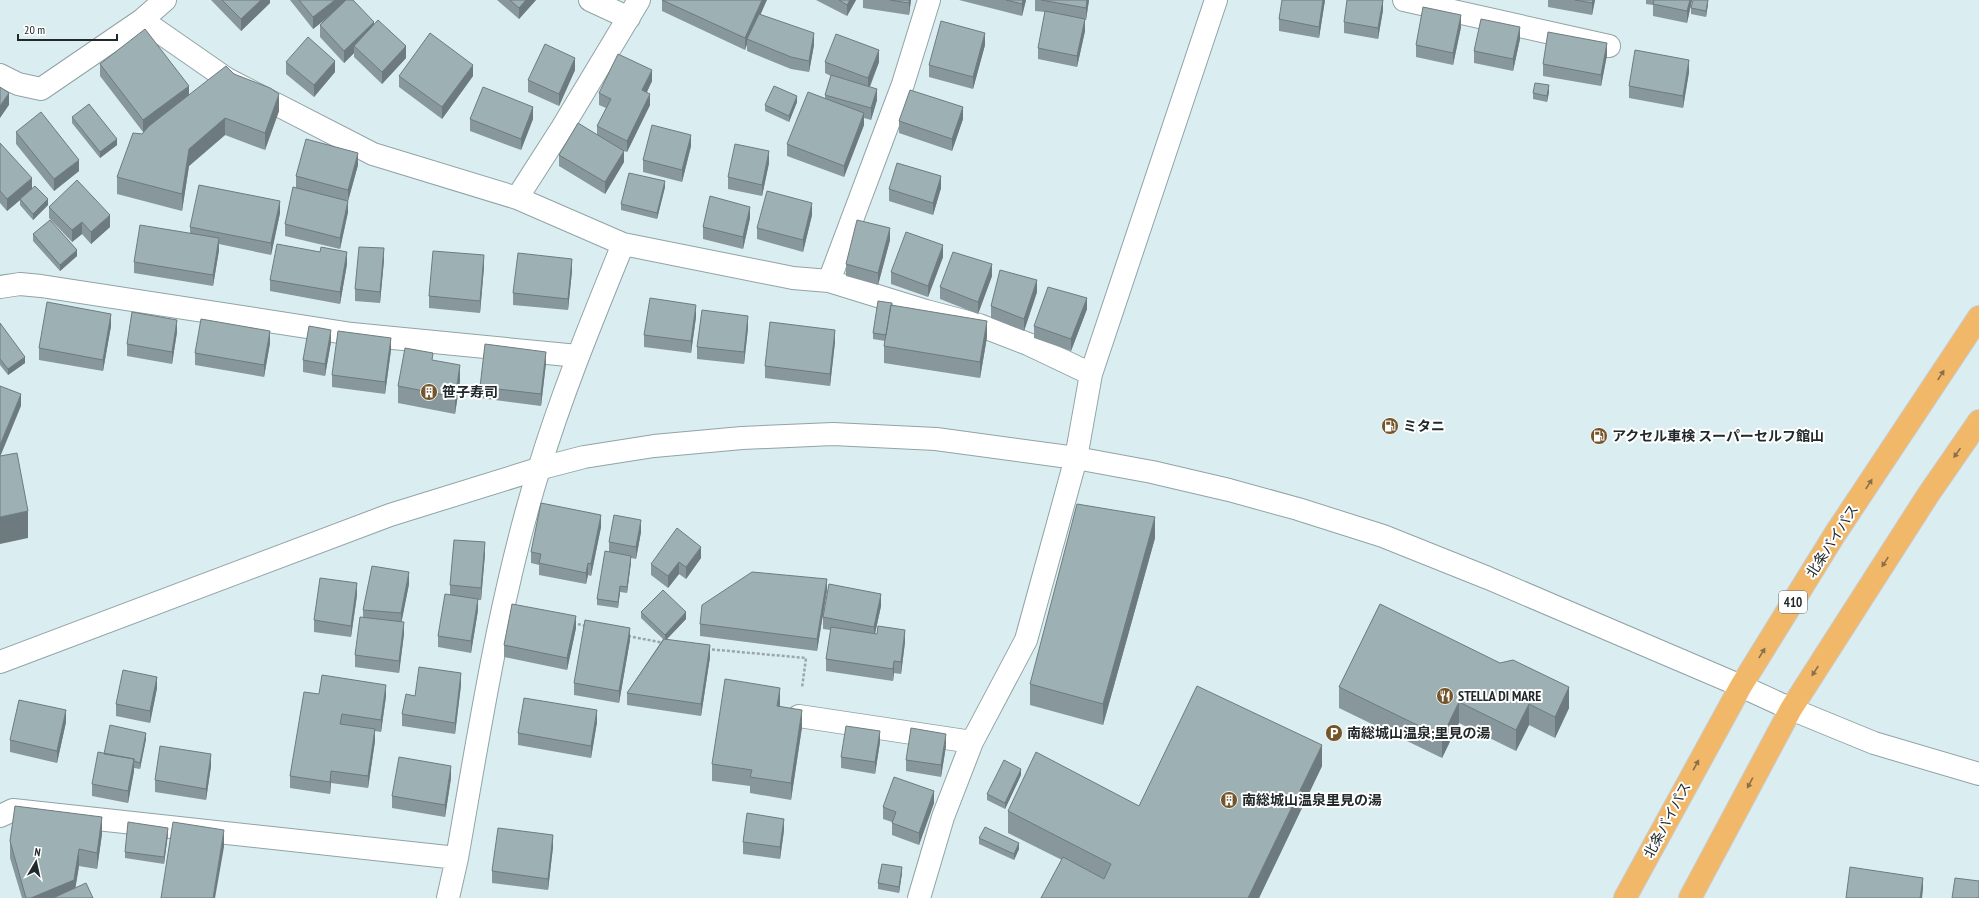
<svg xmlns="http://www.w3.org/2000/svg" width="1979" height="898" font-family="'PT Sans Narrow','Noto Sans JP',sans-serif">
  <style>
    .lines { fill: none; stroke-linecap: round; stroke-linejoin: round }
    .minor-casing { stroke: #91a3a7; stroke-width: 24 }
    .tertiary-casing { stroke: #91a3a7; stroke-width: 24 }
    .trunk-casing { stroke: #cacccc; stroke-width: 24 }
    .path { stroke: #98a7aa; stroke-width: 2.5; stroke-dasharray: 3 2; stroke-linecap: butt }
    .minor { stroke: #fff; stroke-width: 22 }
    .tertiary { stroke: #fff; stroke-width: 22 }
    .trunk { stroke: #f2b86a; stroke-width: 22 }
    .wall { fill: #87979b }
    .shaded-wall { fill: #6e7b7e }
    .building { fill: #9db0b4; stroke: #6e7b7e }
    .oneway { fill: #8a704a }
    .labels { text-anchor: middle; dominant-baseline: central; stroke-width: 4; stroke-linejoin: round; paint-order: stroke }
    .shield { fill: #fff; stroke: #64696b; stroke-width: 1 }
    .shield-label { font-size: 13px; font-weight: bold; fill: #22292b }
    .poi-label { font-size: 14px; font-weight: bold; fill: #22292b; stroke: #fff; text-anchor: start }
    .street-label { font-size: 14px; fill: #22292b; stroke: #fff }
  </style>
  <rect width="100%" height="100%" fill="#daedf1"/>
  <g class="lines">
    <g class="minor-casing">
      <path id="minor" d="M590,0L629,18
        M1404,0L1609,46
        M142,20L227,79L373,154L517,198L623,244L793,278L829,281L926,311L979,325L1028,344L1091,374
        M0,75L18,84L41,89L142,20L165,0
        M517,198L562,128L639,0
        M829,281L903,84L929,0
        M0,287L20,284L41,286L352,334L578,356
        M1791,709L1874,743L1979,774
        M799,716L972,742
        M0,816L13,810L457,858
        M448,898L457,858C480,728 500,595 539,469C562,393 593,318 623,244
        M919,898L943,817L972,742L1026,640L1076,458L1091,374L1216,0"/>
    </g>
    <g class="tertiary-casing">
      <path id="tertiary" d="M0,662L390,515L538,469L584,457L654,446L742,438L833,434L936,439L1076,458L1152,472L1229,490L1298,509L1383,536L1488,578L1741,686L1791,709"/>
    </g>
    <g class="trunk-casing">
      <path id="trunk" d="M1625,898L1741,686L1835,534L1979,317
        M1690,898L1791,709L1928,495L1979,421"/>
    </g>
    <path class="path" d="M573,623L586,626
      M628,636L664,643
      M707,649L806,658L802,688"/>
    <use href="#minor" class="minor"/>
    <use href="#tertiary" class="tertiary"/>
    <use href="#trunk" class="trunk"/>
  </g>
  <path class="wall" d="M211,0H270V3L241,31Z
    M290,0H353L374,24L406,58L382,84L354,57V53L344,63L320,37V25L326,19L313,29Z
    M497,0H536L519,19Z
    M662,0L761,15L814,45L809,72L791,69L747,51V44L745,50L662,11Z
    M816,0H856L847,16Z
    M863,0H911L909,15L863,8Z
    M959,0H1026L1022,16Z
    M1035,0H1089L1086,20H1085V31L1077,67L1038,59V48L1045,12L1035,11Z
    M1325,0L1319,38L1279,31V19Z
    M1383,0V10L1378,39L1344,33V22Z
    M1548,0H1595L1592,15L1548,7Z
    M1646,0H1692L1687,23L1653,16V5L1646,4Z
    M1708,0V4L1706,17L1691,14V8Z
    M1461,27L1453,65L1416,57V45Z
    M1520,39L1513,71L1474,63V51Z
    M985,45L973,89L929,77V65Z
    M1607,55L1601,86L1543,76V64Z
    M286,62L335,72L314,97L286,74Z
    M825,62H879L870,87L877,100L871,120L864,118V125L844,177L787,156V144L825,99V95L831,76L825,73Z
    M100,64L189,95L234,74L279,111L265,150L225,135L189,166L182,211L117,194V177L142,134L145,130L143,132L100,76Z
    M575,70L559,106L528,92V80Z
    M1689,72L1683,108L1629,98V86Z
    M399,76H473L442,119L399,87Z
    M652,81L647,92L650,105L627,152L624,151V162L605,194L559,166V155L597,135V126L606,108L599,105V93Z
    M1549,92L1547,102L1533,99V93Z
    M797,102L789,122L765,111V105Z
    M72,117L117,145L100,158L72,123Z
    M470,119H533L521,150L470,131Z
    M963,119L952,151L899,133V121Z
    M16,132L79,171L54,191L16,144Z
    M0,143L32,189L48,205L33,220L20,205V200L7,211L0,203Z
    M691,146L682,182L643,172V160Z
    M769,163L762,196L728,189V177Z
    M358,165L348,201V212L340,249L285,236V224L296,188V176Z
    M665,187L657,219L621,210V204Z
    M941,188L933,215L889,201V189Z
    M49,207L110,227L91,244L82,234L72,242L49,218Z
    M280,213L271,255L219,244V250L213,286L134,273V262L190,234V227Z
    M812,215L803,252L757,239V228Z
    M750,218L743,249L703,239V227Z
    M33,234L77,256L60,271L33,241Z
    M890,240L878,285L846,276V264Z
    M320,252L347,264L340,304L270,291V280Z
    M943,257L928,297L891,284V272Z
    M384,260L380,303L355,301V289Z
    M484,267L480,313L429,308V296Z
    M572,271L568,310L513,305V293Z
    M992,276L978,314L940,299V287Z
    M1037,292L1024,331L991,318V306Z
    M892,305L987,337L980,378L884,363V346L885,341L873,339V333Z
    M1087,309L1071,351L1034,338V326Z
    M696,317L691,353L644,347V335Z
    M0,323L25,363L8,375L0,365Z
    M111,326L103,371L39,360V348Z
    M748,328L744,364L697,359V347Z
    M177,332L172,364L127,356V344Z
    M331,342L325,376L303,372V360Z
    M835,342L830,386L765,378V366Z
    M270,343L264,377L195,365V353Z
    M391,350L385,394L332,387V375Z
    M546,363L541,406L480,398V387Z
    M460,381L455,414L398,403V386Z
    M601,527L591,576L588,575L586,584L539,575V565L531,563V552Z
    M641,532L636,559L631,558V562L627,593L620,592L618,608L597,605V599L609,552V542Z
    M1155,538L1103,725L1030,705V684Z
    M485,554L481,600H478V610L471,653L438,647V636L450,594V585Z
    M701,558L686,579L679,574L668,588L651,575V564Z
    M409,584L401,622L404,634L399,673L355,667V655L363,617V610Z
    M827,590L817,651L700,636V624Z
    M357,595L351,637L314,632V620Z
    M1380,604L1569,708L1555,738L1529,725L1516,751L1459,723L1442,758L1339,708V687Z
    M881,606L875,634L905,642L901,674L894,673L893,681L826,671V659L831,630L823,629V617Z
    M641,612L686,619L667,639L710,657L701,716L627,705V693L663,639L641,618Z
    M576,628L567,670L504,657V645Z
    M630,640L619,703L574,695V683Z
    M461,685L455,734L402,726V714L415,696Z
    M157,688L150,723L116,716V704Z
    M319,694L386,696L381,732L375,731V741L368,788L331,783L330,794L290,788V776Z
    M780,704V707L802,727L791,800L750,793V786L712,781V764Z
    M66,722L57,763L10,752V740Z
    M597,722L591,758L518,745V733Z
    M146,739L140,769L134,768V771L128,803L92,796V784L104,754Z
    M880,742L875,774L841,768V757Z
    M946,746L941,777L906,771V760Z
    M211,766L206,800L155,792V780Z
    M1322,766L1259,898H1041L1062,860L1008,833V811L1139,806Z
    M1021,775L1005,809L987,800V794Z
    M451,778L445,817L392,808V796Z
    M934,803L919,845L892,835V822L883,819V807Z
    M784,830L780,859L743,854V842Z
    M102,834L97,869L79,866L75,888L93,898H22L10,858V841Z
    M168,834L164,864L125,858V852Z
    M979,838L1019,849L1014,860L979,844Z
    M553,847L548,890L492,883V871Z
    M902,873L899,893L878,889V883Z"/>
  <path class="shaded-wall" d="M261,0H270V3L241,31V19Z
    M335,0H349L313,29V17Z
    M526,0H536L519,19V8Z
    M762,0H767L749,40L747,39V44L745,50V38Z
    M850,0H856L847,16V5Z
    M909,0H911L909,15Z
    M1023,0H1026L1022,16V4Z
    M1087,0H1089L1086,20V8Z
    M1323,0H1325L1319,38V27Z
    M1383,0V10L1378,39V28Z
    M1593,0H1595L1592,15V3Z
    M1690,0H1692L1687,23V11Z
    M1708,0V4L1706,17V11Z
    M1461,15V27L1453,65V53Z
    M1085,19V31L1077,67V56Z
    M374,22V34L354,46V53L344,63V51Z
    M1520,27V39L1513,71V59Z
    M814,33V45L809,72V61Z
    M985,33V45L973,89V77Z
    M1607,43V55L1601,86V75Z
    M406,46V58L382,84V72Z
    M879,50V62L868,90V78Z
    M575,58V70L559,106V94Z
    M1689,60V72L1683,108V96Z
    M335,61V72L314,97V85Z
    M473,65V76L442,119V107Z
    M652,70V81L642,102V90Z
    M1549,85V92L1547,102V96Z
    M189,86V97L143,132V120Z
    M877,89V100L871,120V108Z
    M9,93V105L0,118V106Z
    M279,94V111L265,150V133Z
    M650,94V105L627,152V141Z
    M797,96V102L789,122V116Z
    M533,107V119L521,150V139Z
    M963,107V119L952,151V139Z
    M864,113V125L844,177V166Z
    M225,118V135L189,166L182,211V194L189,149Z
    M691,135V146L682,182V170Z
    M117,139V145L100,158V152Z
    M624,151V162L605,194V182Z
    M769,151V163L762,196V185Z
    M358,153V165L348,201V212L340,249V238L348,201V190Z
    M79,160V171L54,191V179Z
    M941,176V188L933,215V203Z
    M32,178V190L7,211V199Z
    M665,181V187L657,219V213Z
    M48,199V205L33,220V214Z
    M280,201V213L271,255V243Z
    M812,203V215L803,252V240Z
    M750,207V218L743,249V237Z
    M110,215V227L91,244V232Z
    M82,222V234L72,242V230Z
    M890,228V240L878,285V273Z
    M219,238V250L213,286V275Z
    M943,245V257L928,297V286Z
    M384,248V260L380,303V292Z
    M77,250V256L60,271V265Z
    M347,252V264L340,304V292Z
    M484,255V267L480,313V301Z
    M572,259V271L568,310V299Z
    M992,264V276L978,314V302Z
    M1037,280V292L1024,331V319Z
    M1087,298V309L1071,351V339Z
    M696,305V317L691,353V341Z
    M111,314V326L103,371V360Z
    M748,316V328L744,364V352Z
    M177,320V332L172,364V352Z
    M987,321V337L980,378V362Z
    M331,330V342L325,376V364Z
    M835,330V342L830,386V374Z
    M270,331V343L264,377V365Z
    M391,338V350L385,394V382Z
    M546,352V363L541,406V394Z
    M25,357V363L8,375V369Z
    M460,365V381L455,414V397Z
    M21,394V406L0,457V445Z
    M28,511V538L0,544V517Z
    M601,515V527L591,576V564Z
    M1155,517V538L1103,725V704Z
    M641,520V532L636,559V547Z
    M485,542V554L481,600V588Z
    M701,547V558L686,579V567Z
    M631,556V562L627,593V587Z
    M679,562V574L668,588V576Z
    M588,563V575L586,584V573Z
    M409,572V584L401,625V613Z
    M827,579V590L817,651V639Z
    M357,583V595L351,637V626Z
    M620,586V592L618,608V602Z
    M881,594V606L874,638V627Z
    M478,599V610L471,653V641Z
    M686,612V619L665,641V635Z
    M576,616V628L567,670V658Z
    M404,622V634L399,673V661Z
    M630,628V640L619,703V691Z
    M905,630V642L901,674V662Z
    M710,645V657L701,716V704Z
    M894,661V673L893,681V669Z
    M461,673V685L455,734V723Z
    M157,677V688L150,723V711Z
    M386,685V696L381,732V720Z
    M1569,687V708L1555,738V717Z
    M780,688V704L777,723V706Z
    M1459,702V723L1442,758V737Z
    M1529,704V725L1516,751V730Z
    M66,710V722L57,763V751Z
    M597,710V722L591,758V746Z
    M802,710V727L791,800V783Z
    M375,729V741L368,788V776Z
    M880,731V742L875,774V762Z
    M146,733V739L140,769V763Z
    M946,734V746L941,777V765Z
    M1322,745V766L1259,898H1248Z
    M211,754V766L206,800V789Z
    M134,759V771L128,803V791Z
    M451,766V778L445,817V805Z
    M1021,769V775L1005,809V803Z
    M331,771V783L330,794V782Z
    M934,791V803L919,845V833Z
    M102,817V834L97,869V853Z
    M784,819V830L780,859V847Z
    M168,828V834L164,864V857Z
    M224,830V847L215,898H213Z
    M553,835V847L548,890V879Z
    M1019,843V849L1014,860V854Z
    M79,849V866L74,897L71,898H31Z
    M902,867V873L899,893V887Z
    M1923,878V889L1922,898H1920Z"/>
  <path class="building" d="M222,0H261L241,19Z
    M299,0H335L313,17Z
    M346,0H353L374,22L344,51L320,25Z
    M510,0H526L519,8Z
    M662,0H762L745,38Z
    M839,0H850L847,5Z
    M890,0H909V3Z
    M1006,0H1023L1022,4Z
    M1041,0H1087L1086,8Z
    M1282,0H1323L1319,27L1279,19Z
    M1347,0H1383L1378,28L1344,22Z
    M1575,0H1593L1592,3Z
    M1654,0H1690L1687,11L1653,4Z
    M1693,0H1708L1706,11L1691,8Z
    M1423,7L1461,15L1453,53L1416,45Z
    M1045,11L1085,19L1077,56L1038,48Z
    M759,14L814,33L809,61L791,57L747,39Z
    M1481,19L1520,27L1513,59L1474,51Z
    M378,20L406,46L382,72L354,46Z
    M941,21L985,33L973,77L929,65Z
    M145,29L189,86L143,120L100,64Z
    M1548,32L1607,43L1601,75L1543,64Z
    M430,33L473,65L442,107L399,76Z
    M836,34L879,50L868,78L825,62Z
    M308,37L335,61L314,85L286,62Z
    M545,44L575,58L559,94L528,80Z
    M1635,50L1689,60L1683,96L1629,86Z
    M618,54L652,70L642,90L650,94L627,141L597,126L611,99L599,93Z
    M226,66L234,74L270,88L279,94L265,133L225,118L189,149L182,194L117,177L133,133L142,134L149,126Z
    M831,75L877,89L871,108L825,95Z
    M1535,83L1549,85L1547,96L1533,93Z
    M774,86L797,96L789,116L765,105Z
    M0,87L9,93L0,106Z
    M483,87L533,107L521,139L470,119Z
    M910,90L963,107L952,139L899,121Z
    M808,92L864,113L844,166L787,144Z
    M89,104L117,139L100,152L72,117Z
    M41,112L79,160L54,179L16,132Z
    M578,123L624,151L605,182L559,155Z
    M652,125L691,135L682,170L643,160Z
    M306,139L358,153L348,190L296,176Z
    M0,143L32,178L7,199L0,191Z
    M735,144L769,151L762,185L728,177Z
    M897,163L941,176L933,203L889,189Z
    M629,173L665,181L657,213L621,204Z
    M77,180L110,215L91,232L82,222L72,230L49,207Z
    M199,185L280,201L271,243L190,227Z
    M35,186L48,199L33,214L20,199Z
    M293,187L348,201L340,238L285,224Z
    M767,191L812,203L803,240L757,228Z
    M710,196L750,207L743,237L703,227Z
    M50,220L77,250L60,265L33,234Z
    M857,220L890,228L878,273L846,264Z
    M140,225L219,238L213,275L134,262Z
    M906,232L943,245L928,286L891,272Z
    M277,244L320,252L321,247L347,252L340,292L270,280Z
    M359,247L384,248L380,292L355,289Z
    M433,251L484,255L480,301L429,296Z
    M953,252L992,264L978,302L940,287Z
    M518,253L572,259L568,299L513,293Z
    M1000,270L1037,280L1024,319L991,306Z
    M1048,287L1087,298L1071,339L1034,326Z
    M650,298L696,305L691,341L644,335Z
    M878,301L892,303V305H891L886,335L873,333Z
    M47,302L111,314L103,360L39,348Z
    M891,305L987,321L980,362L884,346Z
    M702,310L748,316L744,352L697,347Z
    M132,312L177,320L172,352L127,344Z
    M201,319L270,331L264,365L195,353Z
    M770,322L835,330L830,374L765,366Z
    M0,323L25,357L8,369L0,359Z
    M309,326L331,330L325,364L303,360Z
    M338,331L391,338L385,382L332,375Z
    M485,344L546,352L541,394L480,387Z
    M405,348L433,353L432,360L460,365L455,397L398,386Z
    M0,386L21,394L0,445Z
    M17,453L28,511L0,517V456Z
    M541,503L601,515L591,564L588,563L586,573L539,563L541,554L531,552Z
    M1077,504L1155,517L1103,704L1030,684Z
    M614,515L641,520L636,547L609,542Z
    M677,528L701,547L686,567L679,562L668,576L651,564Z
    M454,540L485,542L481,588L450,585Z
    M605,551L631,556L627,587L620,586L618,602L597,599Z
    M372,566L409,572L401,613L363,610Z
    M752,572L827,579L817,639L700,624L702,605Z
    M320,578L357,583L351,626L314,620Z
    M829,584L881,594L874,627L823,617Z
    M663,590L686,612L665,635L641,612Z
    M445,594L478,599L471,641L438,636Z
    M512,604L576,616L567,658L504,645Z
    M1380,604L1500,663L1513,660L1569,687L1555,717L1529,704L1516,730L1459,702L1442,737L1339,687Z
    M360,617L404,622L399,661L355,655Z
    M585,620L630,628L619,691L574,683Z
    M878,626L905,630L901,662L894,661L893,669L826,659L831,627L877,634Z
    M664,639L710,645L701,704L627,693Z
    M419,667L461,673L455,723L402,714L406,694L415,696Z
    M123,670L157,677L150,711L116,704Z
    M322,675L386,685L381,720L342,714L340,724L375,729L368,776L331,771L330,782L290,776L304,692L319,694Z
    M725,679L780,688L777,706L802,710L791,783L750,777L752,770L712,764Z
    M1197,686L1322,745L1248,898H1041L1063,857L1104,879L1111,864L1008,811L1036,752L1139,806Z
    M524,698L597,710L591,746L518,733Z
    M19,700L66,710L57,751L10,740Z
    M110,725L146,733L140,763L134,761V759L104,754Z
    M846,726L880,731L875,762L841,757Z
    M911,728L946,734L941,765L906,760Z
    M160,746L211,754L206,789L155,780Z
    M98,752L134,759L128,791L92,784Z
    M399,757L451,766L445,805L392,796Z
    M1004,760L1021,769L1005,803L987,794Z
    M894,777L934,791L919,833L892,823L896,812L883,807Z
    M15,806L102,817L97,853L79,849L74,880L31,898H26L10,841Z
    M747,813L784,819L780,847L743,842Z
    M128,822L168,828L164,857L125,852Z
    M173,822L224,830L213,898H161Z
    M985,827L1019,843L1014,854L979,838Z
    M498,828L553,835L548,879L492,871Z
    M882,864L902,867L899,887L878,883Z
    M1850,867L1923,878L1920,898H1846Z
    M1955,878L1979,881V898H1952Z
    M86,883L93,898H53Z"/>
  <defs><path id="oneway-solid" d="M-6-.8H1V-3.2L6.5 0L1 3.2V.8H-6Z"/></defs>
  <g class="oneway">
    <use href="#oneway-solid" transform="translate(1941 375) rotate(-57)"/>
    <use href="#oneway-solid" transform="translate(1957 453) rotate(125)"/>
    <use href="#oneway-solid" transform="translate(1869 484) rotate(-57)"/>
    <use href="#oneway-solid" transform="translate(1885 562) rotate(123)"/>
    <use href="#oneway-solid" transform="translate(1762 653) rotate(-58)"/>
    <use href="#oneway-solid" transform="translate(1815 671) rotate(123)"/>
    <use href="#oneway-solid" transform="translate(1696 765) rotate(-61)"/>
    <use href="#oneway-solid" transform="translate(1750 783) rotate(118)"/>
  </g>
  <defs>
    <g id="building-disc" transform="scale(0.9)"><circle r="9.5" fill="#74542a" stroke="#fff"/><path d="M-4-6H4V6H1V3H-1V6H-4ZM-2.5-4.3h1.7v1.8h-1.7ZM.8-4.3h1.7v1.8H.8ZM-2.5-1h1.7V.8h-1.7ZM.8-1h1.7V.8H.8Z" fill="#fff"/></g>
    <g id="fuel-disc" transform="scale(0.9)"><circle r="9.5" fill="#74542a" stroke="#fff"/><path d="M-5.5-6h7V0h2V4h1.3V-2.5L3-4.5l.8-.8L6-3V5H2.5V1h-1V6h-7ZM-4.2-4.7v3.2H.2V-4.7Z" fill="#fff"/></g>
    <g id="restaurant-disc" transform="scale(0.9)"><circle r="9.5" fill="#74542a" stroke="#fff"/><path d="M-5-6h1v4h1v-4h1v4h1v-4h1v5L-1.5 .5V6h-2V.5L-5-1ZM5-6V6H3V1.5H1.5Q1.5-4 5-6Z" fill="#fff"/></g>
    <g id="parking-disc" transform="scale(0.9)"><circle r="9.5" fill="#74542a" stroke="#fff"/><path d="M-3.5-5.5H1a3.5 3.5 0 0 1 0 7H-1V5.5H-3.5ZM-1-3.4V-.6H.8a1.4 1.4 0 0 0 0-2.8Z" fill="#fff"/></g>
  </defs>
  <g fill-rule="evenodd">
    <use href="#building-disc" x="429" y="392"/>
    <use href="#fuel-disc" x="1390" y="426"/>
    <use href="#fuel-disc" x="1599" y="436"/>
    <use href="#restaurant-disc" x="1445" y="696"/>
    <use href="#parking-disc" x="1334" y="733"/>
    <use href="#building-disc" x="1229" y="800"/>
  </g>
  <g class="labels">
    <rect class="shield" x="1779" y="591" width="28" height="22" rx="3"/>
    <g class="shield-label">
      <text x="1793" y="602">410</text>
    </g>
    <g class="poi-label">
      <text x="442" y="392">笹子寿司</text>
      <text x="1403" y="426">ミタニ</text>
      <text x="1612" y="436">アクセル車検 スーパーセルフ館山</text>
      <text x="1458" y="696">STELLA DI MARE</text>
      <text x="1347" y="733">南総城山温泉;里見の湯</text>
      <text x="1242" y="800">南総城山温泉里見の湯</text>
    </g>
    <g class="street-label">
      <text transform="translate(1832 541) rotate(-57)">北条バイパス</text>
      <text transform="translate(1667 820) rotate(-62)">北条バイパス</text>
    </g>
  </g>
  <g transform="translate(36 862) rotate(9)" stroke="#ffffff" stroke-width="3" paint-order="stroke">
  <path d="M0-3L7 15L0 10L-7 15Z" fill="#22292b"/>
  <text y="-6" font-size="11" font-weight="bold" text-anchor="middle" fill="#22292b">N</text>
  </g>
  <path d="M18 34v6h99v-6" fill="none" stroke="#22292b" stroke-width="2"/>
  <text x="24" y="34" font-size="12" fill="#22292b" stroke="#ffffff" stroke-width="3" paint-order="stroke">20 m</text>
</svg>
